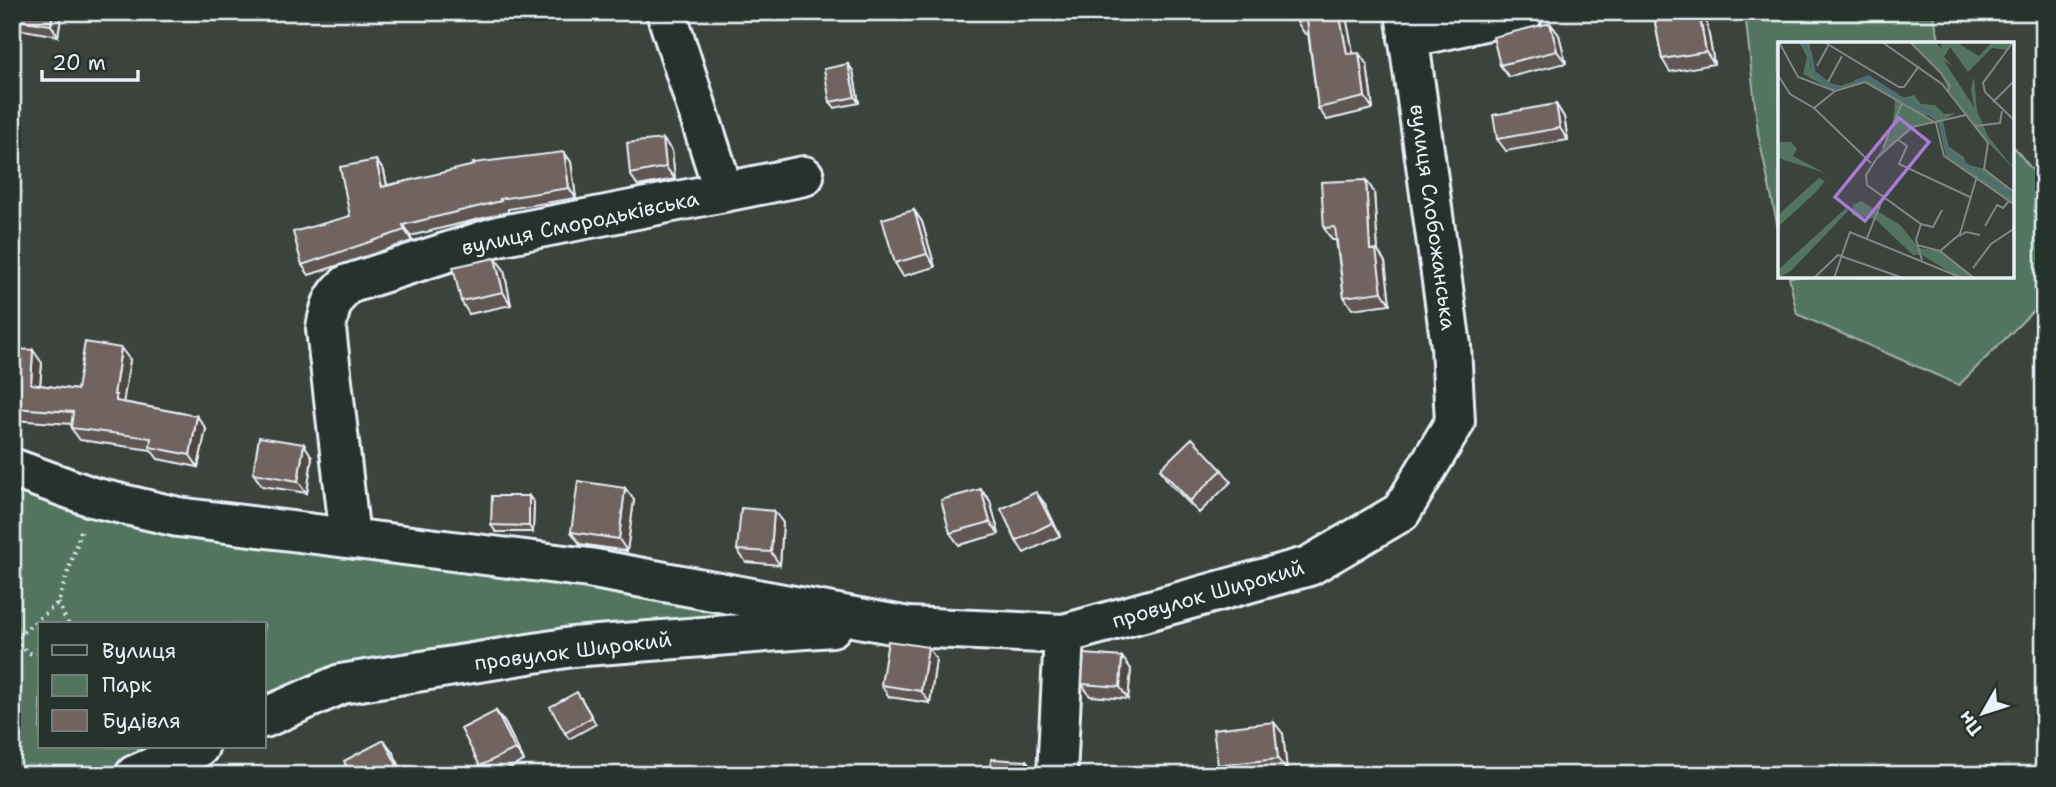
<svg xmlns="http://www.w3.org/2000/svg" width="2056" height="787" font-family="'Shantell Sans',sans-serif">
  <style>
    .green { fill: #53745e; stroke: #9eb2ab; stroke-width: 2 }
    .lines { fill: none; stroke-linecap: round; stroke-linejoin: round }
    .minor-casing { stroke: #e8f1f8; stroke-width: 44 }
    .path { stroke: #e8f1f8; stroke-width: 4.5; stroke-dasharray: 2 5; stroke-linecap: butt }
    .minor { stroke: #26332d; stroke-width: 38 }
    .wall { fill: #615653; stroke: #e8f1f8; stroke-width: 2 }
    .shaded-wall { fill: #4f4643; stroke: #e8f1f8; stroke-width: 2 }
    .building { fill: #716460; stroke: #e8f1f8; stroke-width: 2 }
    .labels { text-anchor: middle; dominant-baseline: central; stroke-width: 6; stroke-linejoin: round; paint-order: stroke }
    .street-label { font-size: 21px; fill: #e8f1f8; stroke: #26332d }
    .inset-river { fill: none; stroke: #4d6c74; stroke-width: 3.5 }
    .inset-road { fill: none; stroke: #818887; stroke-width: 2 }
    .view { fill: #a77bd6; fill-opacity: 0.15; stroke: #a77bd6; stroke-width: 3.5 }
    .inset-edge { fill: none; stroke: #e8f1f8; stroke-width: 3.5 }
  </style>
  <rect width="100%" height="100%" fill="#3c423c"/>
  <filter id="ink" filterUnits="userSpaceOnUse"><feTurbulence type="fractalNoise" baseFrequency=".0143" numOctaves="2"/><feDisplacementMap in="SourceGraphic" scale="14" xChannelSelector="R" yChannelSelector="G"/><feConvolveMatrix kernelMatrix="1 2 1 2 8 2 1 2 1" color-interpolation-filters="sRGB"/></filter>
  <g filter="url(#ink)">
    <path class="green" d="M1745,12H1933L1940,44H1780L1779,233L1758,133Z
      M2012,145L2044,184V309L2031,313L1959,385L1797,314L1789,277L2012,276Z
      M12,468L890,624L685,638L264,718V624H40V747H217L172,775H12Z"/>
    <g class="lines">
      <g class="minor-casing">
        <path id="minor" d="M1408,38L1524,12
          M724,192L804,176
          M12,468L92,497L178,517L589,568L908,627L1064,634L1309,566L1401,512L1455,422L1451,346L1405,12
          M350,538L326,329C329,310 332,296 348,284L498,236L724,192L666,12
          M264,718L341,684L572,647L832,627
          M135,775L199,747
          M1057,775L1064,634"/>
      </g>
      <path class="path" d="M58,603L68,624
        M12,641L58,603L82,528
        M12,641L30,653L40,654"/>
      <use href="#minor" class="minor"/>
    </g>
    <path class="wall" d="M12,12H62L58,36L12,28Z
      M996,12H1007L998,15Z
      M1295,12H1345L1353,53L1367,65L1373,109L1327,120L1318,108L1308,33L1305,34L1297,22Z
      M1653,12H1705L1714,64L1670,72L1662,59Z
      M1550,23L1559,35L1566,63L1509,77L1500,65Z
      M848,64L853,71L859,103L835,108L830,102Z
      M1556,104L1564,117L1568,140L1506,151L1497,139Z
      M663,139L672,151L675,179L638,186L630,174Z
      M564,152L571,162L576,198L508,209V212L410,236L412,241L309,275L302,265L350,216L384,171L387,185Z
      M1366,180L1374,192L1378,251L1385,262L1390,304L1352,309L1344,297L1336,240H1332L1324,228Z
      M914,210L922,222L935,267L903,276L895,263Z
      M495,258L504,270L511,305L469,314L461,301Z
      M12,349L42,363L40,385L77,390L130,360L123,402L197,416L206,429L198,467L158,459L151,450L80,440L71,428L72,424L12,420Z
      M312,457L307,493L262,486L253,473Z
      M1160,469L1222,470L1231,482L1199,513L1168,482Z
      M625,488L634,500L627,551L580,544L571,532Z
      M981,489L990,501L999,534L959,545L950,533Z
      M529,496L534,503L533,532H496L491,525Z
      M1045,504L1060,536L1024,553L1016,541Z
      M774,511L783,523L780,565L746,562L737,550Z
      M1122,657L1131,669L1128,699L1090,696L1082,684Z
      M936,659L930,703L889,697L881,685Z
      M581,698L596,724L569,739L565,733Z
      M496,711L505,723L524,761L495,775H486L480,766Z
      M1283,734L1287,771L1254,775H1224L1218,765Z"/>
    <path class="shaded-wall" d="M53,12H62L58,36L51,25Z
      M1339,12H1345L1356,67L1347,54Z
      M1699,12L1705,13L1714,64L1706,52Z
      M1550,23L1559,35L1566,63L1557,51Z
      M1359,53L1367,65L1373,109L1365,97Z
      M848,64L853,71L859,103L855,97Z
      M1556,104L1564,117L1568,140L1560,128Z
      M663,139L672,151L675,179L666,167Z
      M564,152L571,162L576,198L569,188Z
      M376,160L384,171L389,197L382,187Z
      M1366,180L1374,192L1378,251L1385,262L1390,304L1382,292L1370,250Z
      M914,210L922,222L935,267L927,254Z
      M403,225L410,236L412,241L405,230Z
      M495,258L504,270L511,305L503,292Z
      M121,348L130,360L123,404L116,401L114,395Z
      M33,350L42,363L39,397L31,384Z
      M197,416L206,429L198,467L190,455Z
      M304,444L312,457L307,493L298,481Z
      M625,488L634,500L627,551L619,539Z
      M981,489L990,501L999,534L990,522Z
      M1036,492L1045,504L1060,536L1052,523Z
      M529,496L534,503L533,532L529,526Z
      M774,511L783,523L780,565L771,552Z
      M928,647L936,659L930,703L921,691Z
      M1122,657L1131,669L1128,699L1120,687Z
      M496,711L505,723L524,761L515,749Z
      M1274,722L1283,734L1287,771L1278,759Z
      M384,740L393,752L404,775H402Z
      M1027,761L1035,773V775H1026Z"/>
    <path class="building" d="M12,12H53L51,25L12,19Z
      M1295,12H1339L1347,54L1359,53L1365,97L1318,108L1307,20L1297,22Z
      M1653,12H1699L1706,52L1662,59Z
      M1550,23L1557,51L1500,65L1493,37Z
      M848,64L855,97L830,102L824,69Z
      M1556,104L1560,128L1497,139L1493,115Z
      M663,139L666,167L630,174L627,143Z
      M564,152L569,188L500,199L501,201L403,225L405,230L302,265L293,232L350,216L340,167L376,160L382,187L474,165L473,163Z
      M1366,180L1370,250H1376L1382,292L1344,297L1335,227L1324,228L1321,182Z
      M914,210L927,254L895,263L882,219Z
      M495,258L503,292L461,301L453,267Z
      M85,342L121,348L114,395H116V401L197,416L190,455L150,447L151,438L71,428L73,412L12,408V349L33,350L31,384L77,390Z
      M259,437L304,444L298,481L253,473Z
      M1192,438L1222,470L1190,501L1160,469Z
      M578,481L625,488L619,539L571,532Z
      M981,489L990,522L950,533L941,500Z
      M1036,492L1052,523L1016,541L1001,509Z
      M492,496H529V526L491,525Z
      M741,508L774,511L771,552L737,550Z
      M888,641L928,647L921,691L881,685Z
      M1084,654L1122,657L1120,687L1082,684Z
      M577,692L592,717L565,733L550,707Z
      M496,711L515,749L480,766L461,729Z
      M1274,722L1278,759L1218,765L1213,729Z
      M384,740L402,775H328L346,765L344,761Z
      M991,759L1027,761L1026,775H990Z"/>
  </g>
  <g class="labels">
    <g class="street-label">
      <text transform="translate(1433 217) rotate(82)">вулиця Слобожанська</text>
      <text transform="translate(580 223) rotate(-12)">вулиця Смородьківська</text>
      <text transform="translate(1208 594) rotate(-16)">провулок Широкий</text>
      <text transform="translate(573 651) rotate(-7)">провулок Широкий</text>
    </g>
  </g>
  <g transform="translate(1778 42)">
    <rect width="236" height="236" fill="#3c423c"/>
    <path d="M21,0L32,1V25L52,41L62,44L92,34L125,56L136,53L143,62L157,63L166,72L178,71L165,78L170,104L186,115L188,122L206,127L236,152V163L168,114L160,80L151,74L146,73L158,81L140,83L99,115L115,88L117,57L87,40L54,48L25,32L29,15ZM134,0H157L164,7L162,0H178L201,14L214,0H235L229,8L214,6L190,30L172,5L166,15L174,24L166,19L196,65L193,47L196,35L199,69L210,94L236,127L201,91L171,50L162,29ZM0,100H13L19,107L15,114L47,131L0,116ZM41,136L47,139L39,149L0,185V173ZM83,159L122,183L141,206L162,209L196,236H181L144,213H135L97,177L74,173L75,163ZM68,166L70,169L13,229L0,236V228Z" fill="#53745e"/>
    <path class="inset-river" d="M24,0L32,10L36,31L49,43L62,45M77,40L90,35L120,54M122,55L162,76M163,81L171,111L237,156"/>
    <path class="inset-road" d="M1,0L20,35L57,49L87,40L158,81L166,114L237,163M46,0L121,45H126L141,24M104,0L164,42L210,101L206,127L237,151M132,0L163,31L172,44L170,49M235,0L205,41L207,50L237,79M39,24L50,4M0,33L12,52L36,66L93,121M50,40L64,14M215,60L237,38M36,66L57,49M197,84L222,81L224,69M119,97L129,104L121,122L192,155M105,106L124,61M164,168L155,185L143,182L89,143L88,133L99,116L134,85L188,73M143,182L138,198L144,218M207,184L219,163L225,166L231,159M181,194L188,190L202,193M89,196L106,153M139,203L162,209L196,236M162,209L182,192L199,134M195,226L213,202L237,186M36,236L60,213L125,236M56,236L72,190L184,236"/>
    <path class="view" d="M121,76L151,100L87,179L57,155Z"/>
    <rect width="236" height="236" class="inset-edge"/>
  </g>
  <rect width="2056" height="787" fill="none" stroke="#26332d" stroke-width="42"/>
  <rect x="21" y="21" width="2014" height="745" fill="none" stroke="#e8f1f8" stroke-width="2.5" filter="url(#ink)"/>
  <rect x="38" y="622" width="228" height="126" fill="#26332d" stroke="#747f7e" stroke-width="2"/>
  <rect x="52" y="645" width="35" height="10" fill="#26332d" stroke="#747f7e" stroke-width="2"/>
  <text x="102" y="658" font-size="21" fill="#e8f1f8">Вулиця</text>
  <rect x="52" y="675" width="35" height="21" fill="#53745e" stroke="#747f7e" stroke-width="2"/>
  <text x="102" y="692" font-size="21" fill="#e8f1f8">Парк</text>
  <rect x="52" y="710" width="35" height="21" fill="#716460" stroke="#747f7e" stroke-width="2"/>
  <text x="102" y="728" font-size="21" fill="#e8f1f8">Будівля</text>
  <g transform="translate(1983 713) rotate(231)" stroke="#26332d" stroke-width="5" paint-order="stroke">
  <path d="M0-5L12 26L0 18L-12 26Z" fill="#e8f1f8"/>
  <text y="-10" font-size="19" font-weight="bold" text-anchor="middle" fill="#e8f1f8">Пн</text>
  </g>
  <path d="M42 70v10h96v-10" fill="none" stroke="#e8f1f8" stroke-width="3.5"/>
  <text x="52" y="70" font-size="21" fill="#e8f1f8" stroke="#26332d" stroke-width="5" paint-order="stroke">20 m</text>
</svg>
